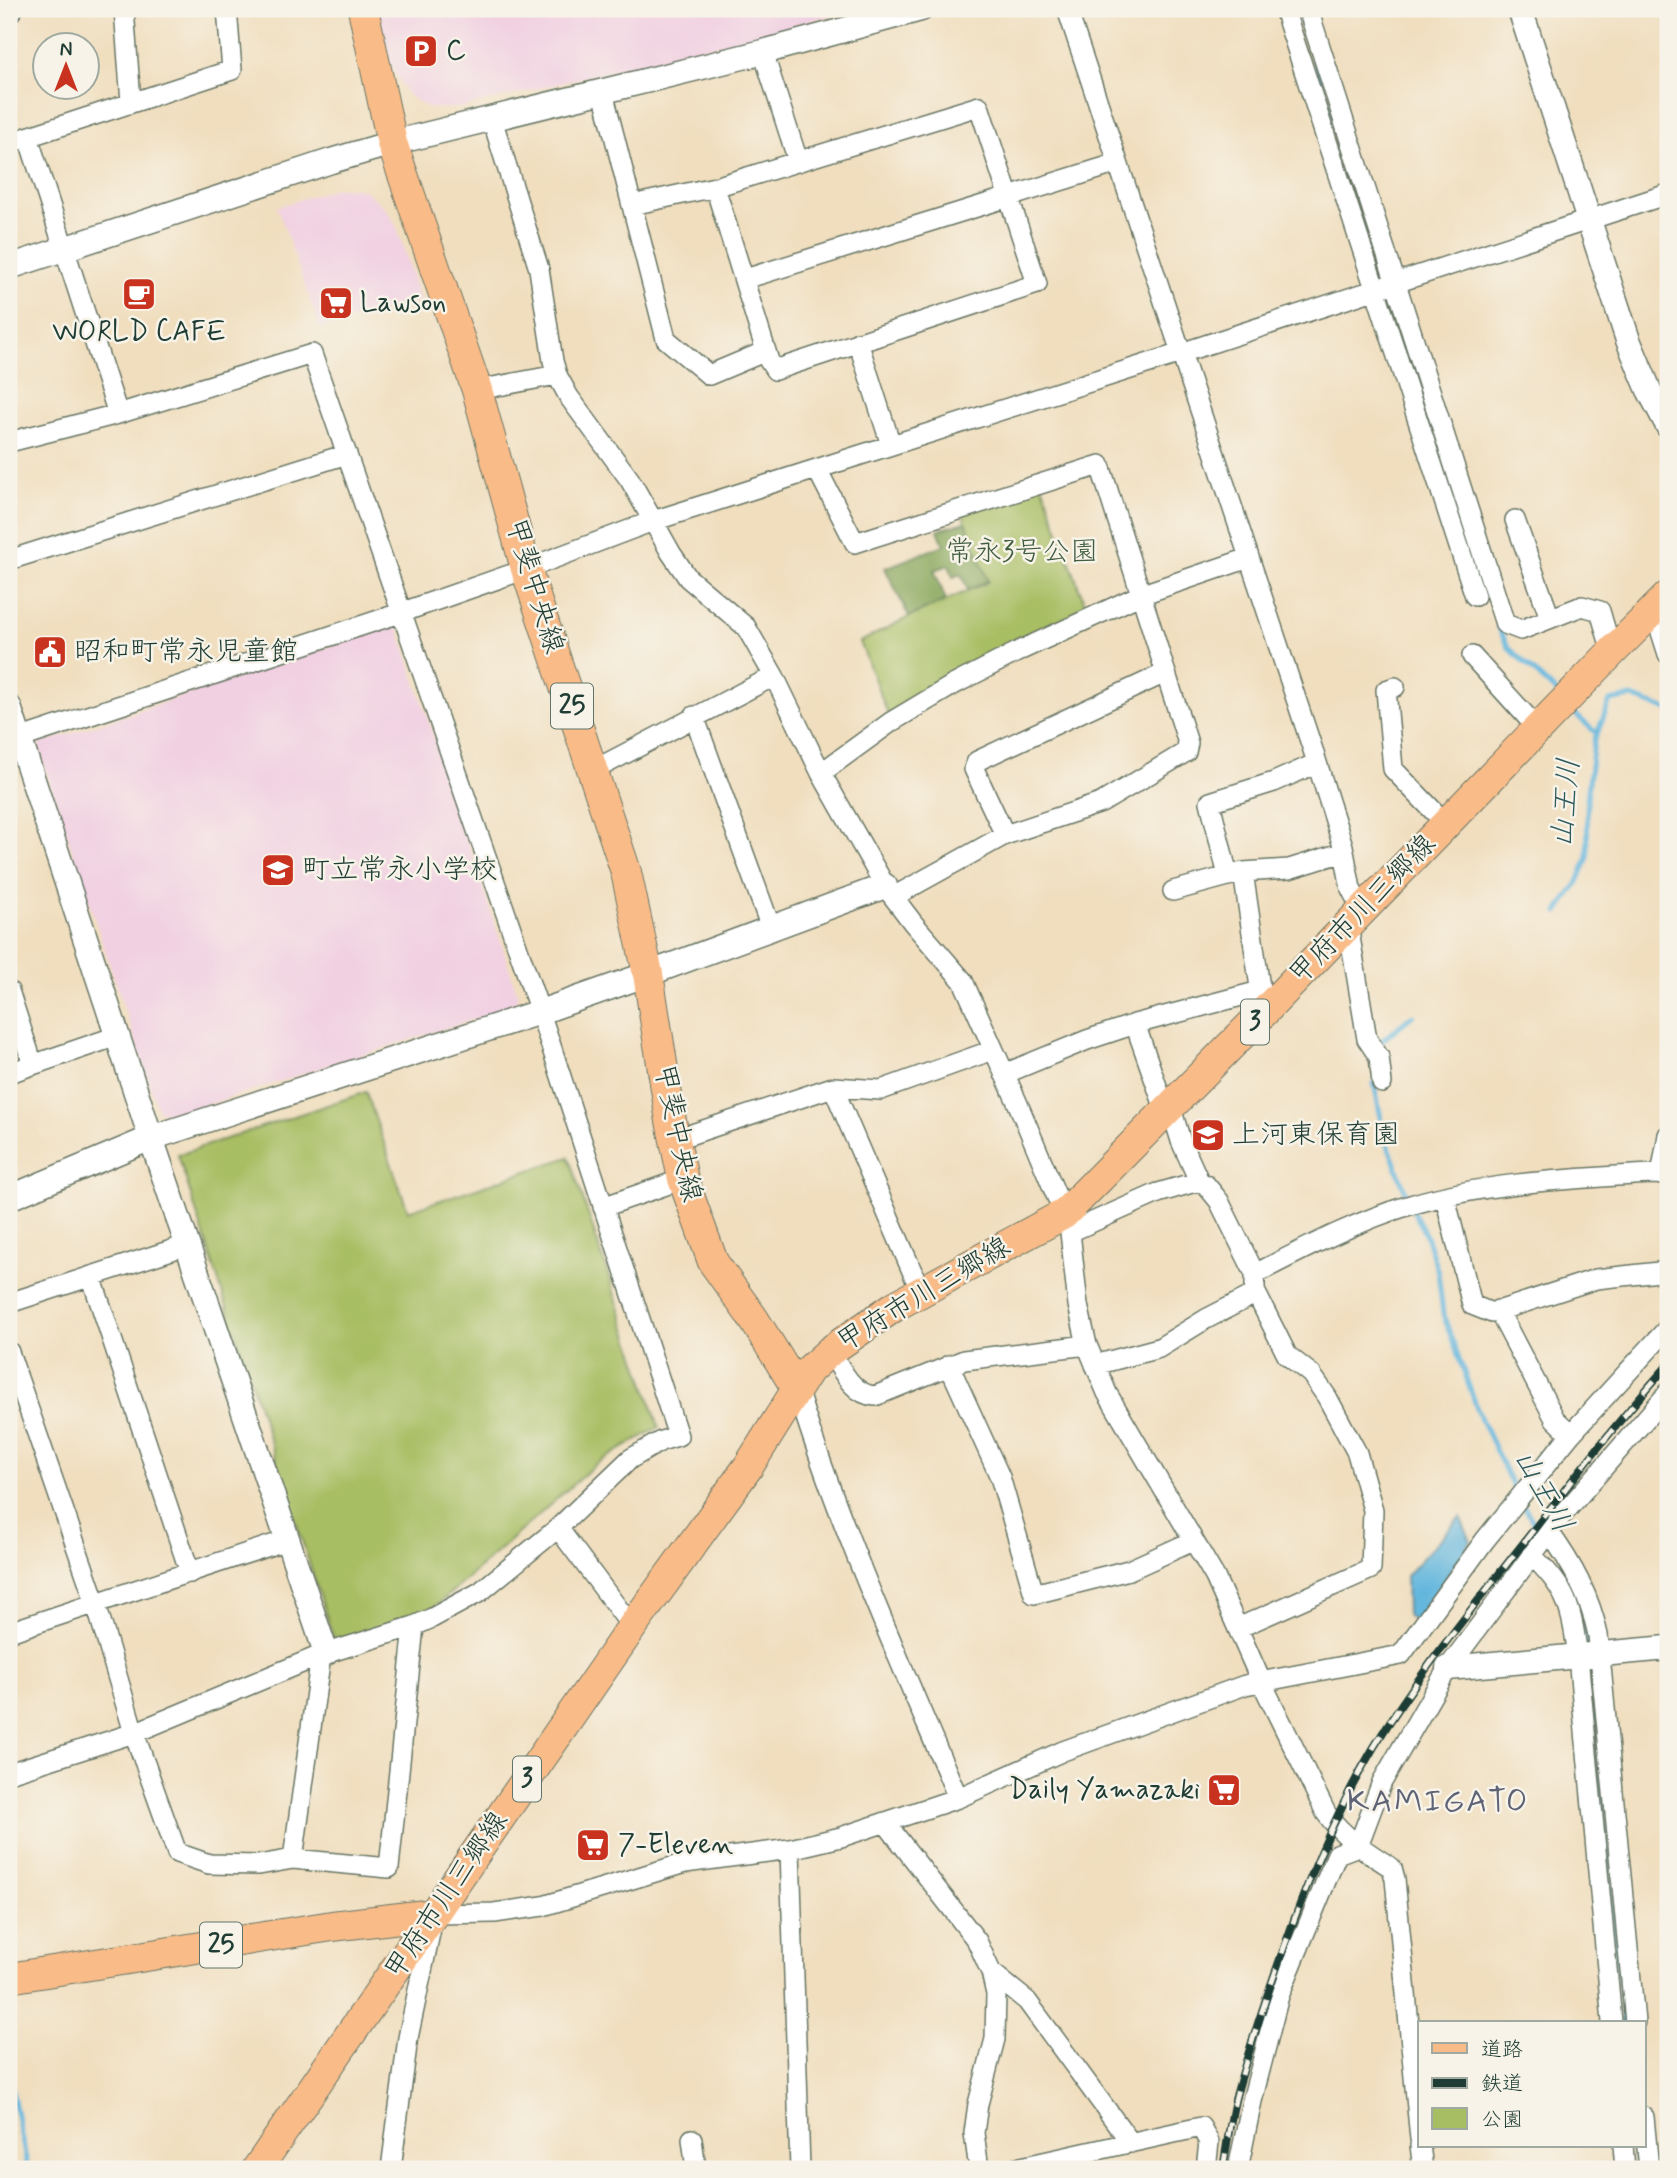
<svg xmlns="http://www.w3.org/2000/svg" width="1677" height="2178" font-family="Mynerve,'Klee One',sans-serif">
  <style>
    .built { fill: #f1d0e2 }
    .green { fill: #a8be63; stroke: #647e4c; stroke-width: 2 }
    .forest { fill: #86a559; stroke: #527146; stroke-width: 2 }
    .water { fill: #61b5dd; stroke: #407988; stroke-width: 2 }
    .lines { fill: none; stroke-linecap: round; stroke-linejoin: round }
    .stream { stroke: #61b5dd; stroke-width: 5 }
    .minor-casing { stroke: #687564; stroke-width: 22 }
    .tertiary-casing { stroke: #687564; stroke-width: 27 }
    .primary-casing { stroke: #687564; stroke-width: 32 }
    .minor { stroke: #fff; stroke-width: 19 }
    .tertiary { stroke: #fff; stroke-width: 24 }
    .primary { stroke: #f9bc89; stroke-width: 30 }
    .rail-casing { stroke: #1f3d34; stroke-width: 8 }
    .rail { stroke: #f7f3e8; stroke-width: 5; stroke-dasharray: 16; stroke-linecap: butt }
    .labels { text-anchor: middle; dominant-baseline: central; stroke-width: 5; stroke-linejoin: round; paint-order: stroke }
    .shield { fill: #f7f3e8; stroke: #60746a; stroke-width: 2 }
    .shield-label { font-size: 26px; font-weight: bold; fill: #1f3d34 }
    .poi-label { font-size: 28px; fill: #1f3d34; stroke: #f7f3e8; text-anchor: start }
    .park-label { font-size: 28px; fill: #415d40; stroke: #f7f3e8 }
    .street-label { font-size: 28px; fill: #1f3d34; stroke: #f7f3e8 }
    .water-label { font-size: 30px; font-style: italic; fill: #305b5e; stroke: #f7f3e8 }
    .quarter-label { font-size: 32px; letter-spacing: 2px; fill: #5e6376; stroke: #f7f3e8 }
  </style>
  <rect width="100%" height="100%" fill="#f7f3e8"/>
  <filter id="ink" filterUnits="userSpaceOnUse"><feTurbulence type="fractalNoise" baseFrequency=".0143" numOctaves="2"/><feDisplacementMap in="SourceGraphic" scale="14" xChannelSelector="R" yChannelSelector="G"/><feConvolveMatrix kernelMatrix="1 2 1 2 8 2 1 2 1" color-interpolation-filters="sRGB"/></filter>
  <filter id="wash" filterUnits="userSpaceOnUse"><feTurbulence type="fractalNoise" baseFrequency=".00686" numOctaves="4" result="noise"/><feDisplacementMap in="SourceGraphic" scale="28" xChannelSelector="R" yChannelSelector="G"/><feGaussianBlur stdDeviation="1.57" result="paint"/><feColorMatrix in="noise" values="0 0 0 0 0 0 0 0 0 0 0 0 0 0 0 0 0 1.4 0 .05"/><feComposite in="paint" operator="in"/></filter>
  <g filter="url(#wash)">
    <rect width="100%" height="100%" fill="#f0debe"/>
    <path class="built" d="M377,9H854L767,33L458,108H428L408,95L389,62Z
      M336,188H356L366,191L387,210L397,228L420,301L320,328L277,207Z
      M397,624L518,995L513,1007L172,1116L158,1110L37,745Z"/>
    <path class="green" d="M1042,484L1090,618L891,722L860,642L909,617L988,582L961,509Z
      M366,1092L408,1211L569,1157L659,1427L596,1464L428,1613L335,1643L178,1155Z"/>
    <path class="forest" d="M966,522L988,581L968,590L961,574L953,577L949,565L934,570L946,600L909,617L885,568L944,545L938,530Z"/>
    <path class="water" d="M1460,1517L1471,1541L1415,1623L1407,1615L1406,1576Z"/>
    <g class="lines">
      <path class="stream" d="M1298,9L1363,212
        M1498,627L1509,648L1559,695
        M1574,713L1596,733
        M1558,912L1578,882L1588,857L1587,799L1594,741L1610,701L1632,697L1668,710
        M1375,1046L1413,1015
        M1374,1083L1384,1134L1409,1201
        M1413,1210L1426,1236L1438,1272L1443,1314L1482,1422L1517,1495
        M1522,1503L1540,1534
        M1585,1620L1588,1648
        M1589,1661L1623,2022
        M9,2076L28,2169
        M1635,2145L1637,2169"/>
    </g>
  </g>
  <g filter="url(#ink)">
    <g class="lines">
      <g class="minor-casing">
        <path id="minor" d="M124,9L131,102
          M1067,9L1313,750L1343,846L1351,889L1362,910
          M1284,9L1475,596
          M1308,9L1505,624L1521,630L1582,606L1600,611L1612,652
          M9,14L13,9
          M763,52L798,161
          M603,92L666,339L709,375L766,351
          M492,119L539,269L553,361L557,375L569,397L630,480L671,553L688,578L746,627L774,676L821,773L885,886L913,923L963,981L1018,1104L1064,1214L1070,1232L1078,1305L1087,1345L1107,1393L1215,1577L1261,1681L1326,1813C1343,1837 1367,1852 1392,1868L1395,1879L1420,2139
          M28,137L118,414
          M9,143L232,70L227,9
          M632,205L715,187L979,106L1037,284L775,370L769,361L715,187
          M745,279L1118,163
          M858,342L891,445
          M477,390L557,375
          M9,442L118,414L312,354L540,1012L678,1436L661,1441L630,1459L558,1528L480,1592L432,1618L414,1626L321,1655L134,1733L9,1773
          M817,469L855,543L1100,465L1188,743L1186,752L1101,803L1005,835L893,897
          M1515,520L1550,618
          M9,560L347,454
          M1654,610L1668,654
          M1472,656L1538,729
          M1395,687L1386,690L1393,769L1446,824
          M694,716L771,928
          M9,742L403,612L526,569L653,521L1181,353L1668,194
          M594,770L774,676
          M821,773L891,722L953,685L1021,650L1140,595L1249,558
          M1005,835L974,769L977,761L1165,673
          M1243,872L1262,1001
          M1228,876L1210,802L1274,782L1317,763
          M1173,891L1243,872L1289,869L1344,852
          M1348,925L1367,1039L1379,1057L1382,1083
          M9,991L33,1065
          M1135,1024L1166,1112
          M9,1073L117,1036
          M1004,1074L1087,1040L1135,1024L1260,991
          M833,1087L921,1292
          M1171,1108L1181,1141L1199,1181
          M674,1140L833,1087L881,1090L993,1050
          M1661,1175L1668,1135
          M1445,1197L1472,1305L1492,1313L1596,1279L1668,1271
          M603,1207L683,1179
          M1070,1232L1158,1193L1199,1181L1206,1185L1219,1201L1255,1274V1291L1251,1296L1206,1319L1159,1348L1095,1365
          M1255,1274C1302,1250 1357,1221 1407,1206C1486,1182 1569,1179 1652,1174L1668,1175
          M91,1276L190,1573
          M9,1303L187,1245
          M1498,1310L1555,1419L1571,1434
          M830,1351C841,1368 852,1395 875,1396L964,1360L1087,1345
          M9,1352L96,1604L134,1733L177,1853L209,1864L259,1865L293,1859L389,1868L414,1626
          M949,1365L1000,1477L1034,1594L1129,1570L1193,1541
          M797,1389C840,1529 901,1663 958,1798
          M558,1528L632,1627
          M1549,1532C1572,1564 1590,1596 1598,1635L1635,2022
          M1531,1555C1568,1589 1571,1608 1578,1656L1612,2022
          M1238,1628L1371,1569L1373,1510L1357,1453L1327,1397L1311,1374L1287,1355L1255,1291
          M9,1632L287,1540
          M885,1822L977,1941L991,1972L996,1994L995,2039L978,2104L974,2133L979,2169
          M790,1849L800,2169
          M293,1859L321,1655
          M991,1972L1027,2001L1131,2143
          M1644,2117L1649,2169
          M692,2139L696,2169
          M1420,2145L1423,2169
          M1623,2145L1625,2169
          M391,2169L408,2038L434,1914L494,1913L543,1906L685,1863L790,1849L841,1837L958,1798L1063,1751L1245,1685L1401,1655L1485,1540L1571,1434L1668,1328
          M1012,2169L1201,2127L1209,2142L1206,2169
          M1238,2169L1252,2101L1279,1996L1337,1854L1358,1846L1382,1782L1448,1668L1558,1520L1668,1393"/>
      </g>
      <g class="tertiary-casing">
        <path id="tertiary" d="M1520,9L1628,340L1649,390L1668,426
          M9,267L331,161L392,143L763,52L921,9
          M9,707L151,1138L326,1653
          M9,1198L151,1138L540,1012L648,974L885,886
          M1448,1668L1668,1648"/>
      </g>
      <g class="primary-casing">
        <path id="primary" d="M363,9L392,143L477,390L526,569L626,872L648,974L671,1121L683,1179L713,1262L753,1318L797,1389
          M9,1978L332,1926L434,1914
          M257,2169L632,1627L748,1467L809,1370L830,1351L895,1306L1064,1214L1263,1013L1612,652L1668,596"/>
      </g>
      <use href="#minor" class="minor"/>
      <use href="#tertiary" class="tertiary"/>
      <use href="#primary" class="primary"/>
      <g class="rail-casing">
        <path id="rail" d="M1223,2169C1227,2145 1230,2120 1236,2096C1250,2045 1267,1995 1285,1945C1309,1877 1337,1809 1374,1747C1417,1676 1470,1611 1521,1546C1569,1484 1616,1423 1668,1365"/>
      </g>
      <use href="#rail" class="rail"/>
    </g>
  </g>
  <defs>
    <g id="parking-square" transform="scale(1.75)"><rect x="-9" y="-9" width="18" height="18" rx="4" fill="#c8321e" stroke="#f7f3e8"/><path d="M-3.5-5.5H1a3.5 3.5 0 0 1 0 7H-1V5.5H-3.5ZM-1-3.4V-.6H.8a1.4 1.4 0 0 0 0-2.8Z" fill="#fff"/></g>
    <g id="cafe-square" transform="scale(1.75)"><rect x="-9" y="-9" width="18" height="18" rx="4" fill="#c8321e" stroke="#f7f3e8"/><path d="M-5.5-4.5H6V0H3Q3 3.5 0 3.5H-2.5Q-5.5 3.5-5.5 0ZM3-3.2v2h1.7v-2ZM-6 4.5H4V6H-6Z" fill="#fff"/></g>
    <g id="supermarket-square" transform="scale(1.75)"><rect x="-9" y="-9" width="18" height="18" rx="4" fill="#c8321e" stroke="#f7f3e8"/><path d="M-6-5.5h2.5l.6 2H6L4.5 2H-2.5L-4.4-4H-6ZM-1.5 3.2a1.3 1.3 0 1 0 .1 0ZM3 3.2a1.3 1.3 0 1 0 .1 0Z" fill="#fff"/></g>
    <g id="civic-square" transform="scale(1.75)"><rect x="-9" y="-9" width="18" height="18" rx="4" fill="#c8321e" stroke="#f7f3e8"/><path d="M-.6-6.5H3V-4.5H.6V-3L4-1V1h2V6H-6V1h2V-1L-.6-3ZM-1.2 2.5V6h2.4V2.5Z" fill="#fff"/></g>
    <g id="school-square" transform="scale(1.75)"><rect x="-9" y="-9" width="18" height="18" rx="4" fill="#c8321e" stroke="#f7f3e8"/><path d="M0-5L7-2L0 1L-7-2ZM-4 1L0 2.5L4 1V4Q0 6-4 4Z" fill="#fff"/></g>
  </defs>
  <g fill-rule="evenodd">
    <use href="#parking-square" x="421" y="51"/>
    <use href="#cafe-square" x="139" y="294"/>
    <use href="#supermarket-square" x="336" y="303"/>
    <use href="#civic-square" x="50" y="652"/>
    <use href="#school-square" x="278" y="870"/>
    <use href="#school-square" x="1208" y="1135"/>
    <use href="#supermarket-square" x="1224" y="1790"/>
    <use href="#supermarket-square" x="593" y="1845"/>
  </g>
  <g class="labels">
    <g class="shield">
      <rect x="551" y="683.5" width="42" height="45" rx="5"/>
      <rect x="1241" y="999.5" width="28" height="45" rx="5"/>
      <rect x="513" y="1756.5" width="28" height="45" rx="5"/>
      <rect x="200" y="1922.5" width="42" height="45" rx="5"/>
    </g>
    <g class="shield-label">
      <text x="572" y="706">25</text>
      <text x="1255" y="1022">3</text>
      <text x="527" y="1779">3</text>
      <text x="221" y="1945">25</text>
    </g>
    <g class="poi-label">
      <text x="446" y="51">C</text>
      <text x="360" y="303">Lawson</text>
      <text x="139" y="332" text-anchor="middle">WORLD CAFE</text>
      <text x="74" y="652">昭和町常永児童館</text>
      <text x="302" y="870">町立常永小学校</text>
      <text x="1232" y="1135">上河東保育園</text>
      <text x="1200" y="1790" text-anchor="end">Daily Yamazaki</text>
      <text x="618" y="1845">7-Eleven</text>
    </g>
    <g class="park-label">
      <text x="1022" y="552">常永3号公園</text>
    </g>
    <g class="street-label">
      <text transform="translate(534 586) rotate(73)">甲斐中央線</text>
      <text transform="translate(1363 910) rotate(-46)">甲府市川三郷線</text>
      <text transform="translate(677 1133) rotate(78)">甲斐中央線</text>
      <text transform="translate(924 1295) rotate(-31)">甲府市川三郷線</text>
      <text transform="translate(447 1896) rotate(-56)">甲府市川三郷線</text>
    </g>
    <g class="water-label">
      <text transform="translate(1566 803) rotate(-85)">山王川</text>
      <text transform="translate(1543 1491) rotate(61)">山王川</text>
    </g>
    <g class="quarter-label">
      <text x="1438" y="1802">KAMIGATO</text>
    </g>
  </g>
  <rect width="1677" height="2178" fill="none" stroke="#f7f3e8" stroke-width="35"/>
  <rect x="1418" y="2021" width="228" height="126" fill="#f7f3e8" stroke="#a1aaa0" stroke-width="2"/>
  <rect x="1432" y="2043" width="35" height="10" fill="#f9bc89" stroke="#a1aaa0" stroke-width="2"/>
  <text x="1481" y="2056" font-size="21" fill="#1f3d34">道路</text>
  <rect x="1432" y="2078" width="35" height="10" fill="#1f3d34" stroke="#a1aaa0" stroke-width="2"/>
  <text x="1481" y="2090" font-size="21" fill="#1f3d34">鉄道</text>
  <rect x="1432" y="2108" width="35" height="21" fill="#a8be63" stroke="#a1aaa0" stroke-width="2"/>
  <text x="1481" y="2126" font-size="21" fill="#1f3d34">公園</text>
  <g transform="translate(66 66)"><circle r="33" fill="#f7f3e8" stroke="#a1aaa0" stroke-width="2"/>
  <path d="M0-5L12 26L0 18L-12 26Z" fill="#c8321e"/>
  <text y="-10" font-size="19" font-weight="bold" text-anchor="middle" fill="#1f3d34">N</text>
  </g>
</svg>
